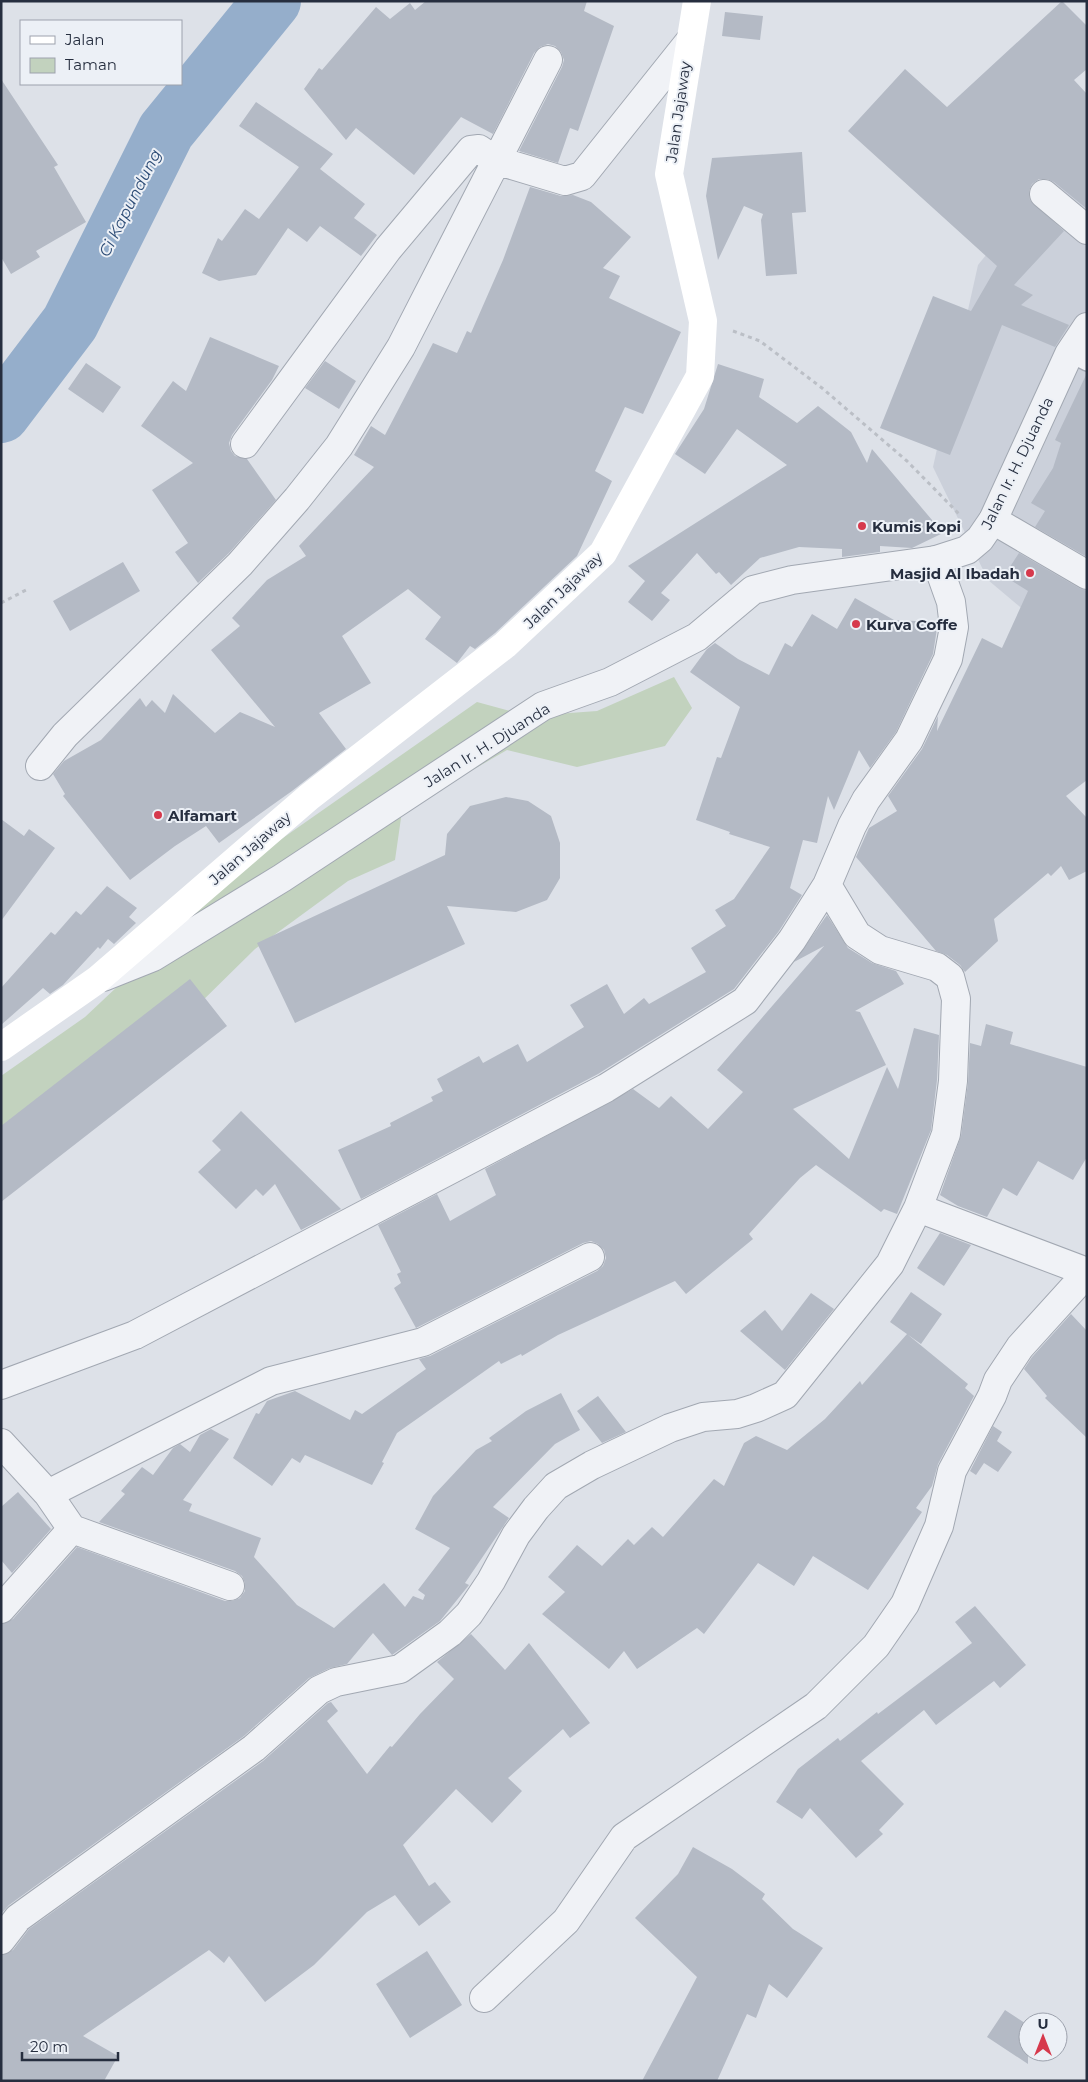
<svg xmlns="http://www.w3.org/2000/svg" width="1088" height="2082" font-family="Montserrat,sans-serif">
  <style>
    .built { fill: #cbd0da }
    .green { fill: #c2d2be }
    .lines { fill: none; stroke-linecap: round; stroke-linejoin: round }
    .river { stroke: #95aecb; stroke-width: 58 }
    .building { fill: #b4bac5 }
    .service-casing { stroke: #a2a8b2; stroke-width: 18 }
    .minor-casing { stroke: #a2a8b2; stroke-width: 30 }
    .tertiary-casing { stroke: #a2a8b2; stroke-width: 30 }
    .path { stroke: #bbbfc6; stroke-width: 3; stroke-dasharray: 4 4; stroke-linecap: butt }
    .service { stroke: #f0f2f6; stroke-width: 15 }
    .minor { stroke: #f0f2f6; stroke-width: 28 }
    .tertiary { stroke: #f0f2f6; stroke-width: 28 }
    .secondary { stroke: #fff; stroke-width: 28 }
    .poi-dot { fill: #d6394c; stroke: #ecf0f6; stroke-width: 2 }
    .labels { text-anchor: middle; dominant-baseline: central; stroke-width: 4; stroke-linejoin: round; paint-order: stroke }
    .street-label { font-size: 15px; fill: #262e3f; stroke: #ecf0f6 }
    .poi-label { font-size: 15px; font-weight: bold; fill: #262e3f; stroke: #ecf0f6; text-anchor: start }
    .water-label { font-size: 16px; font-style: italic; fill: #2d4c76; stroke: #ecf0f6 }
  </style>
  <rect width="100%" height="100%" fill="#dde1e8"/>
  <path class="built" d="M1087,129V623L1071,650L988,580L933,467L978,265Z"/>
  <path class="green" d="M674,677L692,708L665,746L577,767L507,750L402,811L395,860L348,881L255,949L123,1079L1,1181V1076L85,1017L253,859L477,702L529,716L597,711Z"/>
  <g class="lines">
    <path class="river" d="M1,414L70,323L166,131L272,1"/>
  </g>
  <path class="building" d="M426,1H587L584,11L614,26L578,131L570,128L558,163L519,151L562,67L564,60L561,52L555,46L548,44L540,47L534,53L493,134L461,117L414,175L356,128L346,140L304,89L319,68L322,70L376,7L390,19L410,3L415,10Z
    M1062,1L1087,26V69L1074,80L1087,94V209L1054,182L1047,179H1039L1032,184L1029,191L1030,200L1064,231L1014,285L1033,295L1021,305L1069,325L1055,347L1002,325L950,455L880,428L933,296L971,311L997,266L848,131L905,69L947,107Z
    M725,12L763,16L760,40L722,36Z
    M1,79L58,165L54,167L86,222L36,251L40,257L11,274L1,257Z
    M256,102L333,154L320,169L365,204L354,218L377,235L361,256L320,226L307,242L288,228L256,275L219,281L202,273L218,238L222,241L245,209L259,219L299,167L239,126Z
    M802,152L806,212L792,213L797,274L766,276L761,220L763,214L744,206L718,260L706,196L712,158Z
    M530,187L561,196L573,195L591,202L631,237L603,268L620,276L609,298L681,332L643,414L625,407L595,471L612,481L577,556L495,633L475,649L470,646L457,663L425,639L441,617L408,589L342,636L371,683L319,713L346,749L292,791L219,843L206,826L175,846L130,880L63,796L65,794L53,774L64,761L101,740L140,698L146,707L152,700L165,713L173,694L215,733L240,712L275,727L211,650L240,626L232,618L267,580L306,556L299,546L374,467L354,455L371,426L385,435L433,343L457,353L467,331L471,333L503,260Z
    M210,337L279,366L272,380L232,435L229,443L231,451L235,456L247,459L276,500L229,553L198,583L175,552L188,543L152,490L193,463L141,426L173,381L186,391Z
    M325,361L356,381L339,409L305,388Z
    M86,363L121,387L103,413L68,389Z
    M718,364L764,379L759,397L797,423L818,406L851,432L867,463L872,449L943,533L912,548L880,546V552L842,557V549L799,547L760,558L731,585L719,572L716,574L697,553L661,593L670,600L652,621L628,602L645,581L628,566L787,465L737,429L705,474L675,454L704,409Z
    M1087,373V557L1035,527L1045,511L1031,503L1053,468L1061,443L1055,440Z
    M1019,553L1079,588L1087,591V780L1066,796L1087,818V871L1069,880L1061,866L1051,876L1048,873L994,919L998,941L965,972L960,965L947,955L936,951L856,857L869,828L897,811L888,796L922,749L938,716L937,731L982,638L1002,648L1028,591L1004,576Z
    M123,562L140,591L70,631L53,601Z
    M855,598L894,620L938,622L933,654L896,732L870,768L859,750L834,810L828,796L817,843L803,840L790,888L802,895L779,931L734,989L598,1074L361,1199L338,1150L391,1126L390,1123L433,1101L431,1097L443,1091L437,1079L479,1056L483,1063L518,1044L527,1062L584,1027L570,1005L607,984L624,1014L644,998L649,1004L706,972L691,948L726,926L715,910L734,899L770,847L729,834L730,832L696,820L717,757L721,758L740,707L690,672L707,649L715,643L738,659L769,675L785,643L792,647L812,614L837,629Z
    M506,797L528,801L551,816L560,843V878L547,900L516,912L447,906L465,944L295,1023L257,943L445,855L447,834L470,806Z
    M1,819L24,836L29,829L55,848L1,921Z
    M107,886L137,908L129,917L136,923L114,944L108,939L100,949L98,947L63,985L50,994L43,988L1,1025V988L51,932L55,935L76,911L81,915Z
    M827,915L848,948L872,963L896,971L904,984L855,1011L860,1012L886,1065L793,1109L849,1159L887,1067L898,1089L914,1028L939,1035L937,1080L931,1130L897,1214L884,1209L881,1212L816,1165L800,1178L749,1234L753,1239L686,1294L675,1281L558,1335L522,1356L521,1354L501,1364L499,1361L397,1433L382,1462L384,1463L372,1485L305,1455L300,1463L292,1458L272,1486L233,1458L256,1413L259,1414L267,1401L295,1391L350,1420L355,1410L362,1414L426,1369L419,1359L430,1356L597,1271L603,1266L606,1258L604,1250L598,1244L591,1241L583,1243L416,1328L394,1288L401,1283L397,1274L401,1272L378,1225L437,1194L450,1221L496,1195L485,1169L633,1089L659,1108L671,1096L708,1129L743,1092L717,1070L824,946L794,962Z
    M190,979L227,1026L1,1202V1126Z
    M986,1024L1013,1032L1010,1044L1087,1067V1157L1073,1180L1038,1161L1017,1196L1003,1188L987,1217L958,1206L940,1195L961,1136L968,1083L970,1043L981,1046Z
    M241,1111L341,1209L301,1230L275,1184L263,1196L256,1189L236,1209L198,1172L221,1150L212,1141Z
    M940,1233L971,1245L944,1286L917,1268Z
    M911,1292L942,1314L921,1344L890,1322Z
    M811,1293L834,1309L785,1370L740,1331L765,1310L782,1331Z
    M1071,1314L1087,1331V1438L1045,1398L1047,1396L1024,1369L1032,1357Z
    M907,1334L968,1384L965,1388L974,1396L938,1464L932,1486L916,1508L922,1512L868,1590L813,1556L794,1586L758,1563L704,1634L697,1628L637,1669L624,1651L609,1669L542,1614L565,1592L548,1577L577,1545L602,1566L628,1539L634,1545L652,1527L663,1537L714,1479L724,1486L744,1443L756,1436L787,1450L825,1419L860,1381L862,1385Z
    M561,1393L580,1430L555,1444L493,1507L509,1518L465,1583L469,1585L440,1621L392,1655L373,1633L347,1664L330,1668L309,1678L244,1736L9,1905L1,1914V1624L13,1619L77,1547L225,1601H232L240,1598L245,1591V1583L242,1576L235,1571L99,1522L125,1494L121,1491L142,1467L153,1475L173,1448L180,1444L190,1452L200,1435L211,1429L229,1439L183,1500L192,1504L189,1511L261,1538L254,1557L297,1605L334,1628L384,1583L405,1607L413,1596L423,1600L425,1595L418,1590L450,1548L415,1529L433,1496L476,1450L492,1441L489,1438L526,1411Z
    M598,1396L626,1432L602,1443L577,1411Z
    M993,1426L1002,1432L997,1441L1012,1452L998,1472L984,1463L976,1475L970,1471Z
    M18,1492L51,1529L12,1573L1,1560V1507Z
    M975,1606L1026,1665L1000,1688L994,1681L936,1725L924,1710L861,1761L904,1804L879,1830L883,1834L856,1858L810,1808L802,1819L776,1802L798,1769L838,1738L840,1741L877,1712L878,1714L972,1643L955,1622Z
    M471,1634L505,1670L529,1643L590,1723L570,1738L563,1729L508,1778L522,1791L492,1823L456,1789L403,1845L429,1886L435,1882L451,1902L419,1926L395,1895L367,1912L314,1965L265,2002L229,1956L224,1963L209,1950L83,2036L118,2056L104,2081H1V1955L13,1950L29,1929L263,1761L328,1703L331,1702L338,1711L327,1721L367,1774L390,1746L392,1747L420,1714L454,1679L437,1662Z
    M693,1847L732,1869L765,1894L762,1899L793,1929L823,1948L787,1998L769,1984L756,2018L747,2014L717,2081H642L697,1977L635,1918L678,1874Z
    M427,1951L462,2005L410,2038L376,1984Z
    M1005,2010L1028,2025V2064L987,2037Z"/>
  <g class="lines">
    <g class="service-casing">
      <path id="service" d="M1069,354L1087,363"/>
    </g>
    <g class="minor-casing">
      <path id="minor" d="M1044,194L1087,230
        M245,444L388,249L471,150L479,149L495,160L565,181L582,176L689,42
        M993,520L1087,575
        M40,766L65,735L240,564L297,499L339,446L401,347L548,60
        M918,1208L1087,1272
        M1,1385L135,1335L606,1088L745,1001L792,940L827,885L852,826L866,800L909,740L948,659L954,627L951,602L936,560
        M1,1443L48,1494L72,1529L230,1586
        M48,1494L271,1381L423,1342L590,1257
        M1,1609L72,1529
        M1,1940L18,1918L254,1748L319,1690L336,1682L400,1669L450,1633L469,1614L491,1581L516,1535L536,1508L556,1486L592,1465L670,1428L703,1417L737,1414L756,1408L785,1395L890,1264L918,1208L946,1134L953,1081L956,999L950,977L937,967L880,950L857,935L827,885
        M484,1998L566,1921L624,1837L816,1706L876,1646L905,1604L939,1526L952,1471L992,1396L998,1380L1020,1347L1087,1273"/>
    </g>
    <g class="tertiary-casing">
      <path id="tertiary" d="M103,977L153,957L282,878L543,706L610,682L697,637L753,590L792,580L936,560L967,550L980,539L993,520L1069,354L1087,327"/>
    </g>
    <path class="path" d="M733,331L760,341L822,388L907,461L961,516
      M1,603L28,589"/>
    <use href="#service" class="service"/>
    <use href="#minor" class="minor"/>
    <use href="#tertiary" class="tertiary"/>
    <path class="secondary" d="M1,1047L97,980L309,797L505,645L603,553L700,376L703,321L669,174L697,1"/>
  </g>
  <g class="poi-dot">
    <circle cx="862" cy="526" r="5"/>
    <circle cx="1030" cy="573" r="5"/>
    <circle cx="856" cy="624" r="5"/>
    <circle cx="158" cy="815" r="5"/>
  </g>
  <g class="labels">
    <g class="street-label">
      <text transform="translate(678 112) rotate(-82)">Jalan Jajaway</text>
      <text transform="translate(1017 463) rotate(-64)">Jalan Ir. H. Djuanda</text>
      <text transform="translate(563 590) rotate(-44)">Jalan Jajaway</text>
      <text transform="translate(487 745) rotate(-32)">Jalan Ir. H. Djuanda</text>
      <text transform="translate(250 848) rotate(-41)">Jalan Jajaway</text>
    </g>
    <g class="poi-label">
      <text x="872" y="526">Kumis Kopi</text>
      <text x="1020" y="573" text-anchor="end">Masjid Al Ibadah</text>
      <text x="866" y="624">Kurva Coffe</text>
      <text x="168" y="815">Alfamart</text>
    </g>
    <g class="water-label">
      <text transform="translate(130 203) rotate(-63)">Ci Kapundung</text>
    </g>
  </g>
  <rect width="1088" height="2082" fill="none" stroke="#262e3f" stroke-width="5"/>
  <rect x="20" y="20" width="162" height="65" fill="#ecf0f6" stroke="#9da2ad"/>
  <rect x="30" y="36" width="25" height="8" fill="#ffffff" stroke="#9da2ad"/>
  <text x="65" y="45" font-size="15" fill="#262e3f">Jalan</text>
  <rect x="30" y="58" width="25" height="15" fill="#c2d2be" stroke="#9da2ad"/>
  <text x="65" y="70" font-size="15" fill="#262e3f">Taman</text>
  <g transform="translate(1043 2037)"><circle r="24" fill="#ecf0f6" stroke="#9da2ad"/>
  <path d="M0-4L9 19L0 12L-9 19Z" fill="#d6394c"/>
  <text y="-8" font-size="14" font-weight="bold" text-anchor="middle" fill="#262e3f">U</text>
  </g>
  <path d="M22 2052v8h96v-8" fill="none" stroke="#262e3f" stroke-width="2.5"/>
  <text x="30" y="2052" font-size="15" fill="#262e3f" stroke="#ecf0f6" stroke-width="4" paint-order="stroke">20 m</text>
</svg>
